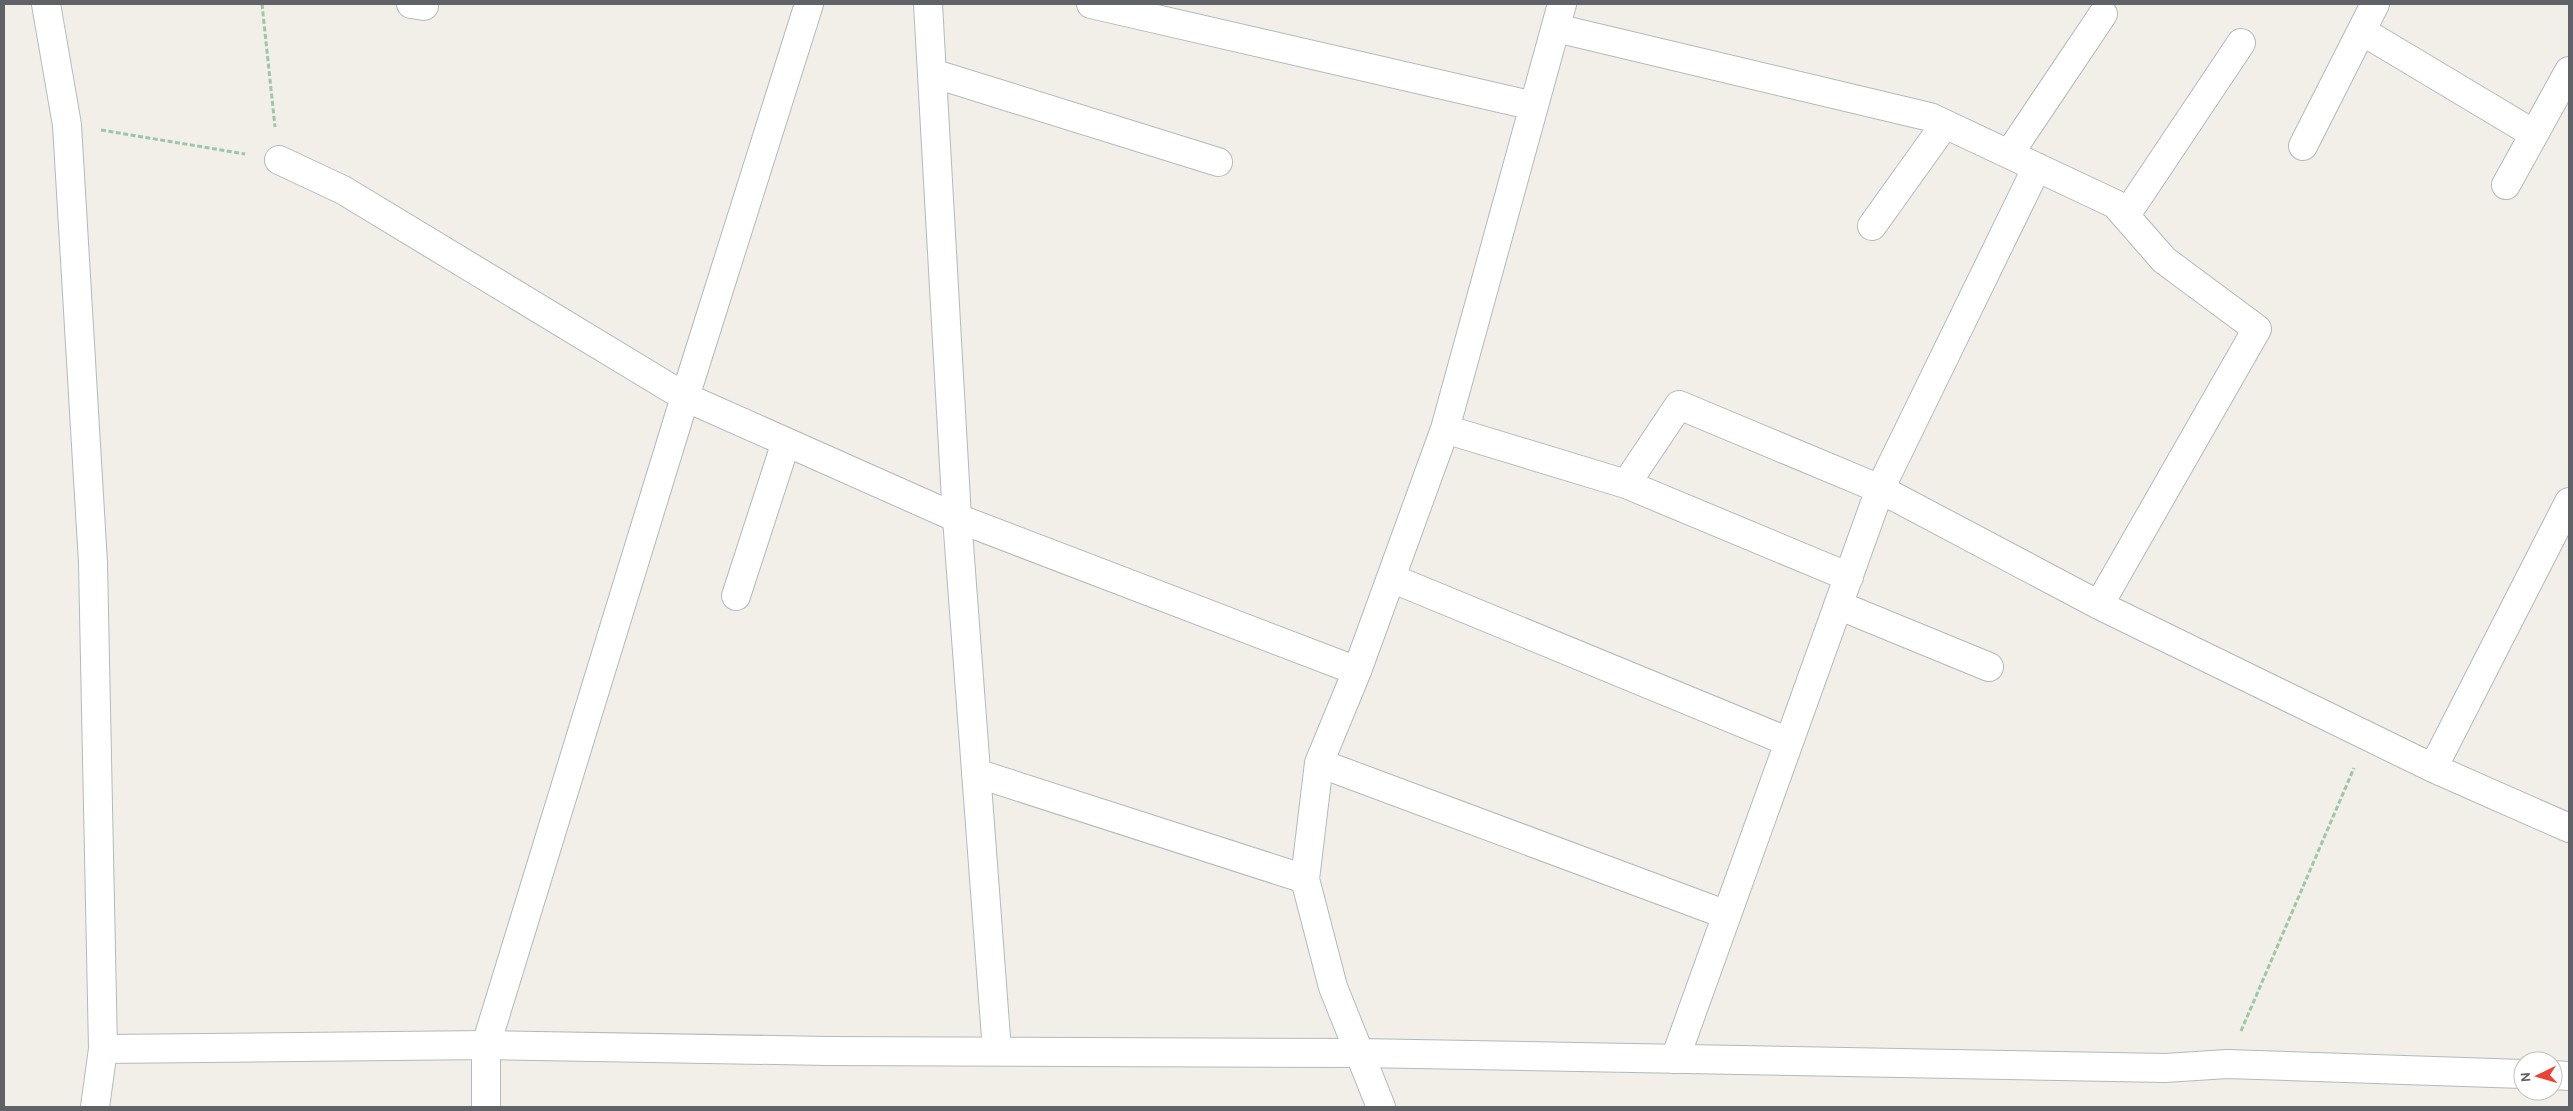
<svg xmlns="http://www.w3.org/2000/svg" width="2573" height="1111" font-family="Karla,sans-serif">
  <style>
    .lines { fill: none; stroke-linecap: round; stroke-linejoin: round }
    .minor-casing { stroke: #b5b8bc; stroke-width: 30 }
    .tertiary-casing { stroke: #b5b8bc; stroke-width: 30 }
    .path { stroke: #9cc7a9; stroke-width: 3; stroke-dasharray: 5 2.5; stroke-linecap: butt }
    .minor { stroke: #fff; stroke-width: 28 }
    .tertiary { stroke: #fff; stroke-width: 28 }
  </style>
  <rect width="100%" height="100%" fill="#f1efe8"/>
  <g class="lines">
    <g class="minor-casing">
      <path id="minor" d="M411,4L424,6
        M1091,4L1534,106
        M1556,28L1930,117L2115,204L2164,260L2257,329L2099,605
        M2362,31L2534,134
        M932,73L1218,162
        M2303,146L2375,4
        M2009,154L2103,14
        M279,160L343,190L685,397L957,518L1357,671
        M2506,185L2569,71
        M2126,215L2241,43
        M1872,226L1945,124
        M1445,429L1626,484L1679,405L1880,489L2099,605L2433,768L2569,828
        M1626,484L1849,577
        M1391,578L1789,742
        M736,596L786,442
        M1838,605L1989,667
        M1319,763L1727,915
        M2433,768L2569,502
        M976,773L1305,879
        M1675,1059L1880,489L2037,167
        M486,1107V1045L685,397L809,4
        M1381,1107L1333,987L1305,879L1319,763L1357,671L1445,429L1562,4"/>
    </g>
    <g class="tertiary-casing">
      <path id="tertiary" d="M46,4L67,125L93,563L103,1049L95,1107
        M928,4L957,518L997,1051
        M103,1049L486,1045L828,1051L1359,1053L2165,1068L2227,1064L2523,1074
        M2553,1075L2569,1076"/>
    </g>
    <path class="path" d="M262,4L275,127
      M101,130L245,154
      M2241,1031L2354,768"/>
    <use href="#minor" class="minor"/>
    <use href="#tertiary" class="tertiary"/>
  </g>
  <rect width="2573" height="1111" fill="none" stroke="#5f6368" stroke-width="10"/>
  <g transform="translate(2538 1076) rotate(265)"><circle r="24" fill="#ffffff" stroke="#bfc1c3"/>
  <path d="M0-4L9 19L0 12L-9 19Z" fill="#ea4335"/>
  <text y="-8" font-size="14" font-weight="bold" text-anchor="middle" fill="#5f6368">N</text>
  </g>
</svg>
